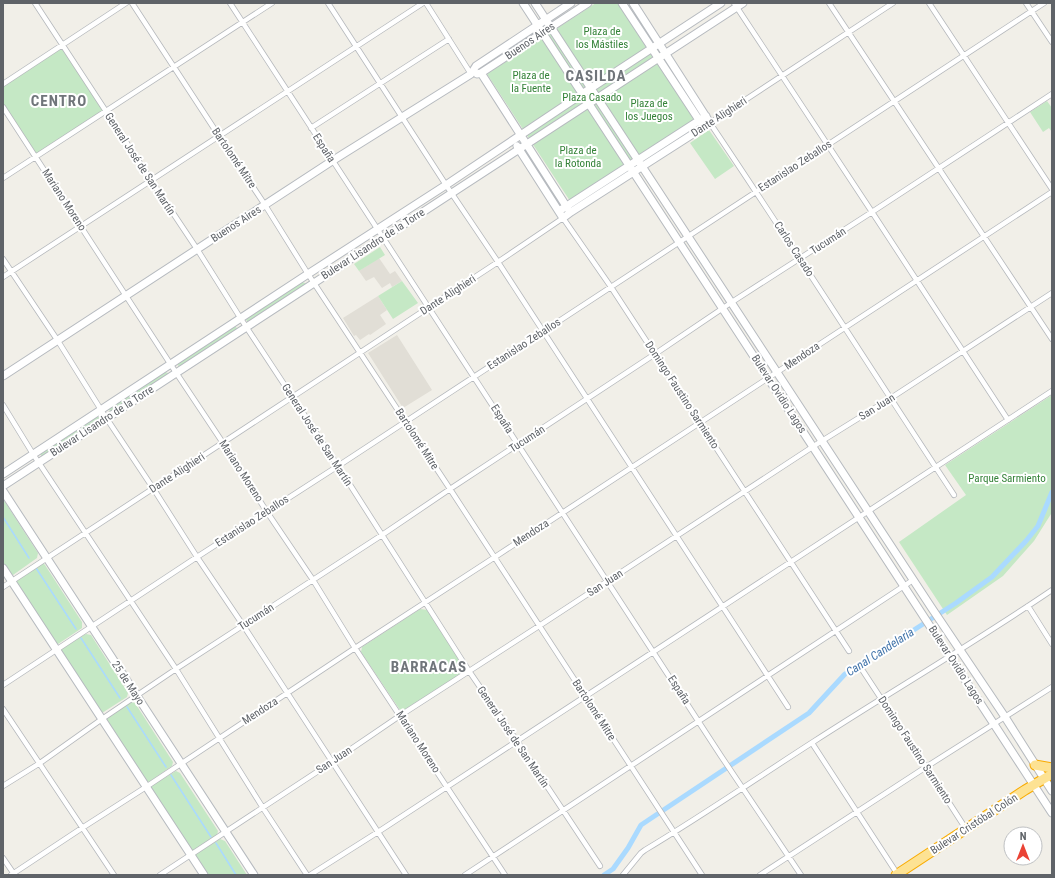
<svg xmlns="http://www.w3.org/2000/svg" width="1055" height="878" font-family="'Roboto Condensed',sans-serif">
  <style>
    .education { fill: #e1ded6 }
    .green { fill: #c5e8c5 }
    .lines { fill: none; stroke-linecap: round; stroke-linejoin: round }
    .stream { stroke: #aadaff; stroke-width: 1.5 }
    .canal { stroke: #aadaff; stroke-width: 5 }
    .street-casing { stroke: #b5b8bc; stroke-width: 6 }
    .secondary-casing { stroke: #b6babf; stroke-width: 9 }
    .highway-casing { stroke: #f9ab00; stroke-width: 11 }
    .street { stroke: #fff; stroke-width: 4.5 }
    .secondary { stroke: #fff; stroke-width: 7 }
    .highway { stroke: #fde293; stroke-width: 9 }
    .labels { text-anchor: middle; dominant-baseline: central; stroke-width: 4; stroke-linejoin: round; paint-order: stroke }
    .park-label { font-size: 11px; fill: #348238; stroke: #fff }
    .street-label { font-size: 11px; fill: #5f6368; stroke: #fff }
    .water-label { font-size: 12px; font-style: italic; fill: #4174aa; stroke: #fff }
    .district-label { font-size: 15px; font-weight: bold; letter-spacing: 1px; fill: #70757a; stroke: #fff }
  </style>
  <rect width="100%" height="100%" fill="#f1efe8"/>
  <path class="education" d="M379,258L390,274L395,271L402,281L392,287L390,283L382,288L374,277L366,281L359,271Z
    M378,296L387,310L380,315L386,324L370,335L369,334L360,340L356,335L354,336L343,318Z
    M397,335L432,390L403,408L368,353Z"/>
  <path class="green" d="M596,3H620L696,120L570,201L487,74Z
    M62,45L106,111L36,157L3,107V84Z
    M1047,101L1052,108V132L1049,128L1043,132L1030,112Z
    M709,130L734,166L715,179L690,143Z
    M380,247L385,255L359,271L354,264Z
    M402,281L418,303L393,319L378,296Z
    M302,282L305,283L307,285L248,322L246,320L247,318Z
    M234,327H236L238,330L179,367L178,365V362Z
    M165,372L168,373L169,375L111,412L109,410V408Z
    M1052,395V511L1051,514L1034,541L1003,576L947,615L899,542L966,495L945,465Z
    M96,417H99L101,419L42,457L40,454L41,452Z
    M3,499L38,553L37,558L13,575L10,574L3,563Z
    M43,563L45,565L82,622V628L58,644L54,642L17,585L16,581L18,579Z
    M420,609L428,610L463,666V673L404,710H400L361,652L362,647Z
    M86,634L91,635L128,693L127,697L102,713L99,712L62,651V649L74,640Z
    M131,702L135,703L173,762L172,766L149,782L145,781L105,721L106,717Z
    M176,771L180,773L218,831L217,835L195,851L190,850L150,790L151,786Z
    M220,839L225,841L247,875H206L195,858L196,854Z"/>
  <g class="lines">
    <path class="stream" d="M3,517L29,558
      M36,568L76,629
      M81,638L120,698
      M127,707L166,767
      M171,775L211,837
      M216,843L236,875"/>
    <path class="canal" d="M604,875L613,869L628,848L641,825L809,713L845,674L956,603L992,577L1026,541L1038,526L1052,492"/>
    <g class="street-casing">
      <path id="street" d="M35,3L151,180L197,249L241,319L338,466L469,671L517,741L600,866
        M132,3L219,136L265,205L308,274L450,489L702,875
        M230,3L721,756L801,875
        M328,3L446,185L498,262L788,707
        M426,3L471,74
        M734,3L872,212L1008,420
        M829,3L1052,339
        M893,3L710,123C793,246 872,371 954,495
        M929,3L1052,189
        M1026,3L1052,42
        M3,84L126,3
        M3,107L171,365L223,443L267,512L313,580L355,648L505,875
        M311,128L449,39
        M3,178L272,3
        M3,259L58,341L103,413L153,488L197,557L243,625L406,875
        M3,277L423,3
        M3,405L33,454L176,669L263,808L307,875
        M3,587L498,262L563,218L611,287L849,651
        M1028,606L1052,644
        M863,671L926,767L966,829
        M3,685L197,557L338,466L1044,3
        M3,709L114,875
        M812,743L898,875
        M3,786L40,763L102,719L176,669L382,535L450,489L655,354L732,302L872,212L1052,94
        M3,858L14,874
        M11,875L82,828L146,787L355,648L495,557L1052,192
        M160,875L332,762L401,715L539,626L817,444L891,398L1052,293
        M310,875L378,832L1052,391
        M465,875L913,580
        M623,875L641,853L645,850C702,816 757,778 813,742C892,691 974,643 1052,590
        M760,875L926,767L1052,687"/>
    </g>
    <g class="secondary-casing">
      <path id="secondary" d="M523,3L1052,813
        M535,3L822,441L931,607L1005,717L1052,791
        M622,3L701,123
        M481,73L568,209
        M477,74L481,73L588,3
        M517,146L563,218L571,212L710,123L633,3
        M559,211L706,116
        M3,376L332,161L471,74L476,66L571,3
        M3,474L308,274L446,185L582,94L721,3
        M3,486L743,3
        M3,491L254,875
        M3,568L204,875"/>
    </g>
    <g class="highway-casing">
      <path id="highway" d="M1035,765L1052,768
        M896,875L1025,790L1052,774"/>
    </g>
    <use href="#street" class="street"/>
    <use href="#secondary" class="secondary"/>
    <use href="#highway" class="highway"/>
  </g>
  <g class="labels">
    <g class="park-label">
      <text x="602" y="31">Plaza de<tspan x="602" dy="13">los Mástiles</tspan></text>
      <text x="531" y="75">Plaza de<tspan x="531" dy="13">la Fuente</tspan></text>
      <text x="592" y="97">Plaza Casado</text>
      <text x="649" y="103">Plaza de<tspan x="649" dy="13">los Juegos</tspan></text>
      <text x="578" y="150">Plaza de<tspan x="578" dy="13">la Rotonda</tspan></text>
      <text x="1007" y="478">Parque Sarmiento</text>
    </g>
    <g class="street-label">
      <text transform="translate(530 41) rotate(-34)">Buenos Aires</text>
      <text transform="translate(719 117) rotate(-33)">Dante Alighieri</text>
      <text transform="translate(324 148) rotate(57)">España</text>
      <text transform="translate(234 158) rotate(56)">Bartolomé Mitre</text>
      <text transform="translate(140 164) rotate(57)">General José de San Martín</text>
      <text transform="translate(795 166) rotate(-33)">Estanislao Zeballos</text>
      <text transform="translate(64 200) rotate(57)">Mariano Moreno</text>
      <text transform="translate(236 224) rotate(-33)">Buenos Aires</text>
      <text transform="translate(828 241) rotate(-33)">Tucumán</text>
      <text transform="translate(373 244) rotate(-33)">Bulevar Lisandro de la Torre</text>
      <text transform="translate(794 249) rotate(57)">Carlos Casado</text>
      <text transform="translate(448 295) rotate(-33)">Dante Alighieri</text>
      <text transform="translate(524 344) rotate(-33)">Estanislao Zeballos</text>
      <text transform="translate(802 356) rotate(-34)">Mendoza</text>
      <text transform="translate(779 394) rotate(57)">Bulevar Ovidio Lagos</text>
      <text transform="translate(682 395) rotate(57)">Domingo Faustino Sarmiento</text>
      <text transform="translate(877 407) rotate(-32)">San Juan</text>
      <text transform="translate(502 419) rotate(57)">España</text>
      <text transform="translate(102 421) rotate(-33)">Bulevar Lisandro de la Torre</text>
      <text transform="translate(317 435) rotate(57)">General José de San Martín</text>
      <text transform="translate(417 439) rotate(57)">Bartolomé Mitre</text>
      <text transform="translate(527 439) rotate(-33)">Tucumán</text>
      <text transform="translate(241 471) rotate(57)">Mariano Moreno</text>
      <text transform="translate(177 473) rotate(-33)">Dante Alighieri</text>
      <text transform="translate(252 521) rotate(-33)">Estanislao Zeballos</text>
      <text transform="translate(531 533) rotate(-33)">Mendoza</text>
      <text transform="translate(605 583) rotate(-33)">San Juan</text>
      <text transform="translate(256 617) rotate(-33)">Tucumán</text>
      <text transform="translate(956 665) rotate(57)">Bulevar Ovidio Lagos</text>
      <text transform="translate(128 683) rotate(57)">25 de Mayo</text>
      <text transform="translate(679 690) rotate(57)">España</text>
      <text transform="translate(594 710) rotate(57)">Bartolomé Mitre</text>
      <text transform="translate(260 711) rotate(-33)">Mendoza</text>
      <text transform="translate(513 737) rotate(56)">General José de San Martín</text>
      <text transform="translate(418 742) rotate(57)">Mariano Moreno</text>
      <text transform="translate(915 750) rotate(57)">Domingo Faustino Sarmiento</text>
      <text transform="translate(334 760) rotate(-34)">San Juan</text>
      <text transform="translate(974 824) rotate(-33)">Bulevar Cristóbal Colón</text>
    </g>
    <g class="water-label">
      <text transform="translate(880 652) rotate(-33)">Canal Candelaria</text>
    </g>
    <g class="district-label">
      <text x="596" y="76">CASILDA</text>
      <text x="59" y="101">CENTRO</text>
      <text x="429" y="667">BARRACAS</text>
    </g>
  </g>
  <rect width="1055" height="878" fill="none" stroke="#5f6368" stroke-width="8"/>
  <g transform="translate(1023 846)"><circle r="19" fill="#ffffff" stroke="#bfc1c3"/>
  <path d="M0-3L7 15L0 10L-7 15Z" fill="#ea4335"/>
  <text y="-6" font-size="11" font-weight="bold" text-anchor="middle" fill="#5f6368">N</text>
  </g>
</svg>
